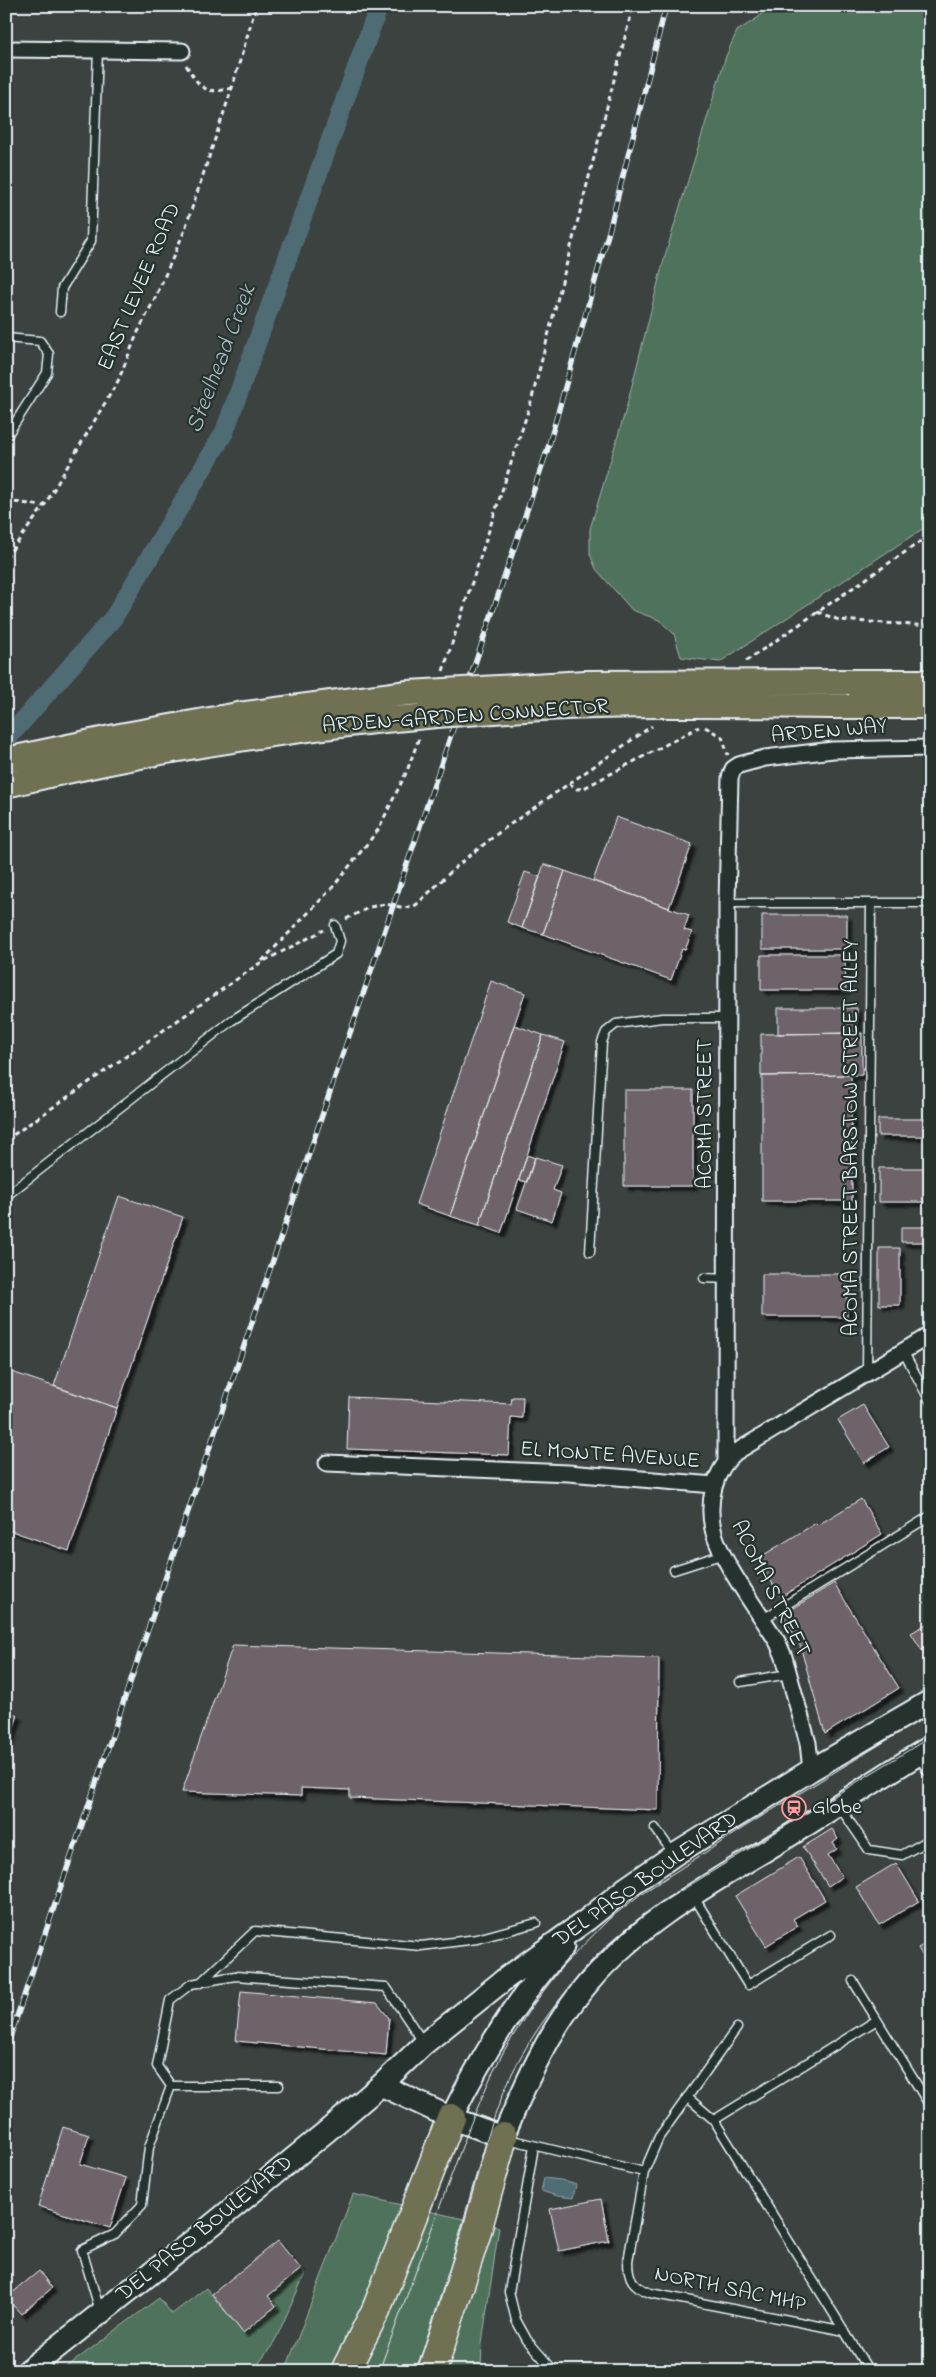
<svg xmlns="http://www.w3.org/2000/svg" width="936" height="2377" font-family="'Indie Flower',sans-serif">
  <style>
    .green { fill: #50725d; stroke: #9cb2aa }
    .water { fill: #4f6c75; stroke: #8ca1a9 }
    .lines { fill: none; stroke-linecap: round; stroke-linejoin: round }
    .canal { stroke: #4f6c75; stroke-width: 19 }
    .building { fill: #6e6468; stroke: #e8f1f8; filter: url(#shadow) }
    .lane-casing { stroke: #e8f1f8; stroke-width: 11 }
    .street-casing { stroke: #e8f1f8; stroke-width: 19 }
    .secondary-casing { stroke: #e8f1f8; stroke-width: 25 }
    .primary-casing { stroke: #e8f1f8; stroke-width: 28 }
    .highway-casing { stroke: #e8f1f8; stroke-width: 31 }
    .path { stroke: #e8f1f8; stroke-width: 3; stroke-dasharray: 5 4; stroke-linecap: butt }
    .lane { stroke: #26332d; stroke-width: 8 }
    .street { stroke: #26332d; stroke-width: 15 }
    .secondary { stroke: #26332d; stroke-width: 21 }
    .primary { stroke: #706f52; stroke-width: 24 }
    .highway { stroke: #706f52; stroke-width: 28 }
    .tram { stroke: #e8f1f8; stroke-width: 1 }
    .rail-casing { stroke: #e8f1f8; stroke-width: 5.5 }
    .rail { stroke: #26332d; stroke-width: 4; stroke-dasharray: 11; stroke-linecap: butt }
    .primary-bridge-casing { stroke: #e8f1f8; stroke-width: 28; stroke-linecap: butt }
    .primary-bridge { stroke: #706f52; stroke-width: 24 }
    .labels { text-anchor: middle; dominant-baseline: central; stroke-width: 4.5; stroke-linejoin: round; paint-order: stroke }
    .street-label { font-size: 22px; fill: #e8f1f8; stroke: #26332d }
    .poi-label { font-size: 22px; fill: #e8f1f8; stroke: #26332d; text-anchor: start }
    .water-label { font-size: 24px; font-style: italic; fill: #abbcc4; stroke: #26332d }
  </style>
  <defs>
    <filter id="shadow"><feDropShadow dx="4.5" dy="4.5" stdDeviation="1" flood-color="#0009"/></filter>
  </defs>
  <rect width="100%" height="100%" fill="#3c423f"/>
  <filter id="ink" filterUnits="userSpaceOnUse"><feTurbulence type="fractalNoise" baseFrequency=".02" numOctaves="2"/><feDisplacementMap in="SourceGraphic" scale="10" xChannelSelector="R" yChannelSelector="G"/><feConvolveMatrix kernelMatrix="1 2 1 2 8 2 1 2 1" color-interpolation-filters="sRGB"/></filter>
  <g filter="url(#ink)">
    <path class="green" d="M766,6H930V524L720,662L681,657L674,634L659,620L632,610L596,569L590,554V529L626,409L664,259L726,56L737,31L759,17Z
      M353,2194L499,2227L482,2343L481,2371H285Z
      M301,2269L305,2274L274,2343L253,2371H61L159,2298L172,2314L206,2288L243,2333L276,2306L268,2296Z"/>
    <path class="water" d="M544,2178L561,2180L576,2185L573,2198L557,2196L541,2191Z"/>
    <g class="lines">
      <path class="canal" d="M6,740L114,617L224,433L379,6"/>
    </g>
    <path class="building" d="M616,817L692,844L669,908L593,881Z
      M544,864L565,871L543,934L522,928Z
      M565,871L689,915L684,930L692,932L685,950L682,949L671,980L543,934Z
      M525,872L540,877L522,928L507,922Z
      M762,915H847V949H762Z
      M761,955H845L846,990H761Z
      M491,981L525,993L450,1216L416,1204Z
      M778,1008H857V1033L778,1034Z
      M514,1025L543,1035L479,1225L450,1216Z
      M862,1033V1075L761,1076V1034Z
      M543,1035L565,1042L501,1233L479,1225Z
      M851,1075L852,1201H762V1076Z
      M624,1090H693V1186H624Z
      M878,1119H930V1136H878Z
      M527,1155L535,1158L527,1182L519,1180Z
      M535,1157L562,1165L553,1190L561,1193L552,1221L517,1209Z
      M879,1168H930V1202H879Z
      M119,1196L183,1217L117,1408L54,1386Z
      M901,1227H930V1242H901Z
      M879,1248H900V1305H879Z
      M762,1274H847V1317H762Z
      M6,1370L117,1408L69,1551L6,1529Z
      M349,1397L511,1404L512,1397H523L522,1418L511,1417L509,1455L347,1449Z
      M863,1405L889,1447L864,1463L838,1420Z
      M861,1499L882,1534L781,1597L757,1559L816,1523L818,1525Z
      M834,1583L899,1688L825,1734L799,1642L782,1615Z
      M930,1622V1663L911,1633Z
      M233,1645L659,1658L658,1810L350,1798V1790L301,1788V1796L182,1792Z
      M6,1711L18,1715L6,1750Z
      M832,1829L838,1839L833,1843L837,1849L828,1855L842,1877L828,1886L803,1847Z
      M799,1857L825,1900L793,1919L798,1926L766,1946L735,1896Z
      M896,1863L919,1901L879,1925L856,1887Z
      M930,1941V1968L918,1948Z
      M241,1991L377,2003L389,2018L386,2055L236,2041Z
      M63,2127L89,2135L80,2164L126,2178L110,2228L38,2206Z
      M601,2199L609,2241L559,2251L550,2209Z
      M278,2241L301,2269L268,2296L276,2306L243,2333L212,2294Z
      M39,2271L52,2288L21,2314L6,2298Z"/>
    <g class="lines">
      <g class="lane-casing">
        <path id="lane" d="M60,312L62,288L91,241L98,50
          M6,338L40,341L49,354L47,373L6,437
          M727,903H930
          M6,1196L231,1021L336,954L340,941L335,925
          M590,1252L602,1042L606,1032L616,1024L662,1018H727
          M704,1278L728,1279
          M903,1351L930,1401
          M867,1373L871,904
          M674,1570L724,1554
          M763,1619L930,1516
          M740,1682L789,1674
          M839,1806L869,1850L902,1855L927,1841L930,1845
          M655,1828L673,1853
          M694,1897L748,1985L831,1935
          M853,1981L930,2106
          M200,1983L255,1931L421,1946L477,1939L536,1923
          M737,2028L659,2137L644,2172L628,2261C628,2279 633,2286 650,2293L845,2331
          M171,2086L157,2066L170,2000L191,1984L235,1976L386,1987L423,2042
          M687,2097L714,2120L869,2371
          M714,2120L877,2020
          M508,2139L644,2172
          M534,2146L509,2292L516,2320L527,2340L554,2371
          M100,2311L82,2250L115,2234L142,2205L149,2147L171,2086H279"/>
      </g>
      <g class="street-casing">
        <path id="street" d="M6,49L182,51
          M726,1460L727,903L730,778L733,769L739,765L765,758L833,750L930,748
          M327,1463L568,1473L714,1485
          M921,1752L930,1768
          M811,1770L808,1743L784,1657L778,1643C761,1615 719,1559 713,1529C707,1502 714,1470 736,1452L930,1335"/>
      </g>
      <g class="secondary-casing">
        <path id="secondary" d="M381,2085L451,2118L503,2137C525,2084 550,2027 589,1982C641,1921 712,1883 779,1842C830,1811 879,1778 930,1747
          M451,2118C481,2057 517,1998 563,1947
          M27,2371L201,2234L327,2131L381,2085L424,2044L505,1979L588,1919L626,1888L674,1855L811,1770L930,1701"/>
      </g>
      <g class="primary-casing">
        <path id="primary" d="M849,682H930
          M843,706H930"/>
      </g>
      <g class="highway-casing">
        <path id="highway" d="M345,2371L376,2310L451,2118
          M432,2371L475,2238L503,2137"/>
      </g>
      <path class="path" d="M186,65C199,86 204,96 231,88
        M6,501L44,506
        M6,558L44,506L118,381L137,334L156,296L184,232L232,88L256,6
        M817,612L839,620L930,626
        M746,661L930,535
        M443,671L531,402L633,6
        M705,727L722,737L728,755
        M569,783L577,789L584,788L699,727
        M346,919L370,907L385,904L405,908L416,905L458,865L502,830L652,726
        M262,961L333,887L378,830L407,771L419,738
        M6,1140L260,963L324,930"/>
      <use href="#lane" class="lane"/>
      <use href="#street" class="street"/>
      <use href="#secondary" class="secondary"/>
      <use href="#primary" class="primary"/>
      <use href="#highway" class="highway"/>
      <path class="tram" d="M379,2371L470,2125L492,2074L505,2049L530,2009L561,1968L609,1919L641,1894L746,1826L930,1714
        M415,2371C439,2313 454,2253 471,2193C484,2148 497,2100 520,2058C554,1998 600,1951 653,1908L930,1737"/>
      <g class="rail-casing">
        <path id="rail" d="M6,2049L548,448L609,231L666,6"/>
      </g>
      <use href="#rail" class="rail"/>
      <g class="primary-bridge-casing">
        <path id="primary-bridge" d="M6,760L125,735L238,715L408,693L585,683L849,682
          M6,785C171,745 339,720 508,710C619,703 731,705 843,706"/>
      </g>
      <use href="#primary-bridge" class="primary-bridge"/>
    </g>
  </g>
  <defs>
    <g id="station-ring" transform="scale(1.25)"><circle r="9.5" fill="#26332d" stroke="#ff9aa2" stroke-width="1.5"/><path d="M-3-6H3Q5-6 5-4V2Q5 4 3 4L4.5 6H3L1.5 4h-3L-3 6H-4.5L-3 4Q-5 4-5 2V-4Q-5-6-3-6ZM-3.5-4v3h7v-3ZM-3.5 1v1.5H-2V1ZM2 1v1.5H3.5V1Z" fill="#ff9aa2"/></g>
  </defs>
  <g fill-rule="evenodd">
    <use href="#station-ring" x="794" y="1808"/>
  </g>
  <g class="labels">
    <g class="street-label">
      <text transform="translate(140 287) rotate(-67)">EAST LEVEE ROAD</text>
      <text transform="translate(465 717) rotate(-4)">ARDEN-GARDEN CONNECTOR</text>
      <text transform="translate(829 732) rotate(-5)">ARDEN WAY</text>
      <text transform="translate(706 1114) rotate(-90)">ACOMA STREET</text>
      <text transform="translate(852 1138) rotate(-90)">ACOMA STREET BARSTOW STREET ALLEY</text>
      <text transform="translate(610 1456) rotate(4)">EL MONTE AVENUE</text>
      <text transform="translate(770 1589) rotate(63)">ACOMA STREET</text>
      <text transform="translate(646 1880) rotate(-35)">DEL PASO BOULEVARD</text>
      <text transform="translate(205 2229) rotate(-39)">DEL PASO BOULEVARD</text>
      <text transform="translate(730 2290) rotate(12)">NORTH SAC MHP</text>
    </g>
    <g class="poi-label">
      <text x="812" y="1808">Globe</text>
    </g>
    <g class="water-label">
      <text transform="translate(222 359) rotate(-69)">Steelhead Creek</text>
    </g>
  </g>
  <rect width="936" height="2377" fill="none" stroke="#26332d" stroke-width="25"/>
  <rect x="12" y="12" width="911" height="2352" fill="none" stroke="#e8f1f8" stroke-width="2" filter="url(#ink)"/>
</svg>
